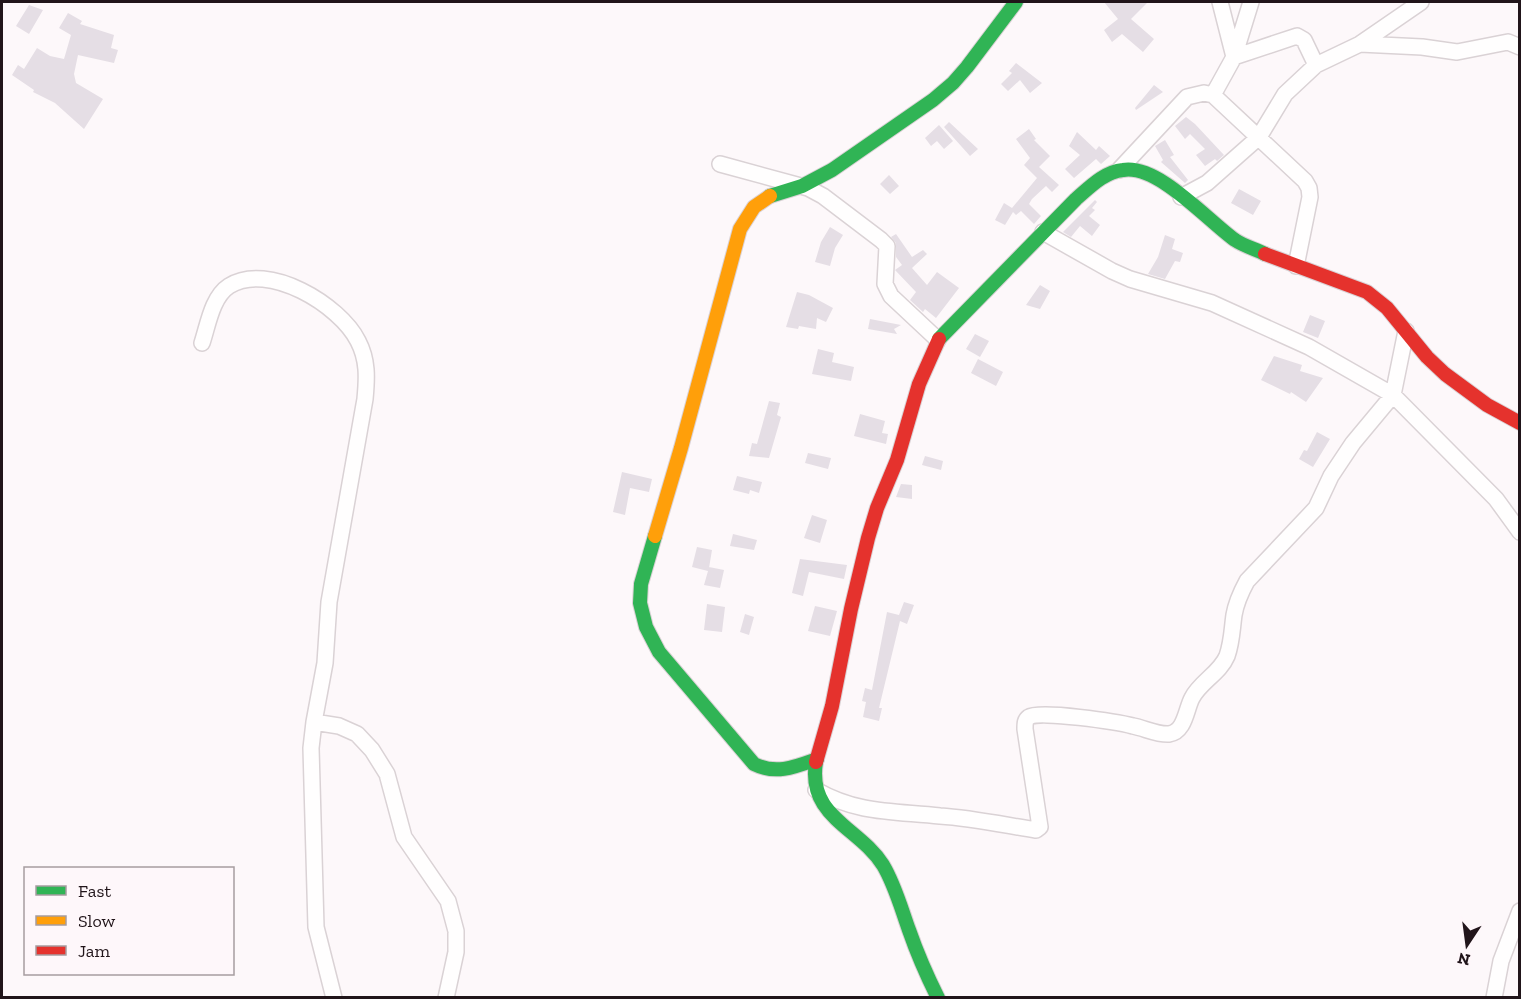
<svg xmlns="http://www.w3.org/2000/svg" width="1521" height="999" font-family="'Zilla Slab',serif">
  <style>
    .building { fill: #e5dee5 }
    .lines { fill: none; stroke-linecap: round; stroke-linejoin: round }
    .street-casing { stroke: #dad2d5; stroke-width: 18 }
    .fast-casing { stroke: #dad2d5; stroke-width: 16 }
    .slow-casing { stroke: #dad2d5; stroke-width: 16 }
    .jam-casing { stroke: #dad2d5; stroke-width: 16 }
    .street { stroke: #fffefe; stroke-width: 15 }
    .fast { stroke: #30b455; stroke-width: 14 }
    .slow { stroke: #ff9f0a; stroke-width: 14 }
    .jam { stroke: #e5322d; stroke-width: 14 }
  </style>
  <rect width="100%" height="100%" fill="#fdf8fa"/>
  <path class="building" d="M1104,2H1148L1131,19L1154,39L1143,52L1122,34L1112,42L1104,30L1118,19Z
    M29,5L43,10L29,34L16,26Z
    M68,13L82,21L80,24L114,35L111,48L118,50L114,63L78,55L74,74L76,83L103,99L84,129L55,103L33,92L34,90L12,75L18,65L24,69L37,48L50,56L64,59L71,35L59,28Z
    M1016,63L1042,83L1030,93L1020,80L1008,91L1001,84L1012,73L1009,71Z
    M1154,85L1163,92L1136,110L1135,108Z
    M1186,117L1195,124L1224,155L1217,161L1213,157L1215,159L1205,166L1196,155L1205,149L1190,134L1185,139L1175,126Z
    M949,122L978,149L970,156L944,127Z
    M939,125L953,141L944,149L937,141L931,146L925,138Z
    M1029,129L1036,139L1034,140L1050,156L1039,167L1059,185L1052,192L1046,186L1032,199L1029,204L1041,216L1034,224L1021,211L1016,215L1013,212L1005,225L995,220L1004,203L1012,208L1037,178L1024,165L1030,158L1016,139Z
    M1077,132L1096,150L1099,146L1110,156L1101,164L1096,159L1074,178L1065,169L1080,155L1069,146Z
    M1165,140L1174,155L1170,157L1188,180L1185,183L1161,162L1163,160L1155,146Z
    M889,175L899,186L890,194L880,184Z
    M1239,189L1261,201L1253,215L1231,203Z
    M1095,200L1097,202L1092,208L1095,210L1089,216L1100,225L1092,236L1080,226L1071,237L1063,232Z
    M830,227L843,235L835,248L830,266L815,262L821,242Z
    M896,234L912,257L923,250L927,254L912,268L927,285L937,272L959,288L936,318L925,309L923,312L910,300L916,292L895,270L902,265L896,257V243L891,237Z
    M1165,235L1175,239L1172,249L1183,253L1180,262L1175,261L1165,279L1148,274L1158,257Z
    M1040,285L1050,291L1040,309L1026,305Z
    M797,292L809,295L833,308L826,322L817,318L816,329L799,326L798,329L786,327Z
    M1310,315L1325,321L1318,338L1303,332Z
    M870,319L901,325L894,329L897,334L868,329Z
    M975,334L989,341L980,357L966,349Z
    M818,349L834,353L832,362L854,367L851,381L812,374Z
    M1274,356L1302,365L1300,371L1323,378L1306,402L1291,392L1290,394L1261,380Z
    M978,359L1003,372L996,386L971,373Z
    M769,401L780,403L777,415L781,417L769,458L749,456L752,443L757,444Z
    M860,414L885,421L882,433L888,434L886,444L854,436Z
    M1317,432L1330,439L1313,467L1299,459L1304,450L1307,451Z
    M808,453L831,458L828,469L805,463Z
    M925,456L943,461L941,470L922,465Z
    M622,472L652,479L649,492L630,488L625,515L613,512Z
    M737,476L762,482L759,493L750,490L749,494L733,490Z
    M901,484L912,485V499L896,497Z
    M812,515L827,520L820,543L804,538Z
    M733,534L757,540L754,550L730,546Z
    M697,547L712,550L709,568V567L724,570L720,588L704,585L708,571L692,567Z
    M800,559L847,565L844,579L809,572L803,596L792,593Z
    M904,602L914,605L907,624L900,621L879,708H882L879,721L863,717L866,702L862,701L865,688L872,690L887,612L899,615Z
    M707,604L725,607L722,632L704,630Z
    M815,606L837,611L830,636L808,631Z
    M745,614L754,617L749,635L740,632Z"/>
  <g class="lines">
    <g class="street-casing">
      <path id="street" d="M1220,2L1234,57L1297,36L1304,40L1316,65
        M1360,44L1422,47L1457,52L1508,42L1520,47
        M1213,95L1234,57L1251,2
        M720,164L808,188L823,196L881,240L887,246L885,284L891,296L938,340
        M1119,170L1187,97L1204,93L1213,95L1305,181L1309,188L1310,197L1296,266
        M1181,197L1207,183L1259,137L1285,94L1316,65L1360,44L1421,2
        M1043,232L1112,271L1130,279L1212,303L1309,347L1393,395L1496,499L1520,532
        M202,343C208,325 212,297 229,286C268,261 340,305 358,341C368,360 367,378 365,399L329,602L325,663L314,722L311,748L316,927L334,998
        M314,722L339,726L357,734L372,750L387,774L404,837L448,901L456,931V952L446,998
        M816,790C858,814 894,811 940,816C972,818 1004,825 1036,830L1040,827L1025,729C1025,723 1025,720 1029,717C1039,710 1118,722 1133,726C1144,728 1158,735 1169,734C1185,732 1186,709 1192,698C1200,682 1220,673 1227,656C1232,642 1232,629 1234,615C1236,603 1241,592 1247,581L1316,508L1331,476L1353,443L1393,395L1406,331
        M1494,998L1501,961L1520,911"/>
    </g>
    <g class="fast-casing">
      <path id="fast" d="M770,196L802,186L832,170L933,100L953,83L967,67L1016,2
        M939,339L1076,199C1090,187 1104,172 1123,170C1158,164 1207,220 1235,240C1244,246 1255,249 1265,254
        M655,536L641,584L640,603L646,627L659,652L754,764C776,775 795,767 817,759
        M816,762C807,817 859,827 883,865C895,885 901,908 909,930C917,953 927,976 938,998"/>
    </g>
    <g class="slow-casing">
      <path id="slow" d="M655,536L681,448L740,229L754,207L770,196"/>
    </g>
    <g class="jam-casing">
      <path id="jam" d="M1265,254L1367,292L1387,308L1427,357L1445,374L1487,405L1520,423
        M816,762L832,706L851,609L868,538L877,508L897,460L919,384L939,339"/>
    </g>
    <use href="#street" class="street"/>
    <use href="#fast" class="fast"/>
    <use href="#slow" class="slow"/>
    <use href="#jam" class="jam"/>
  </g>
  <rect width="1521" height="999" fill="none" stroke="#21151a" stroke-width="6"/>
  <rect x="24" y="867" width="210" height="108" fill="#fef7fa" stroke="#a69da0" stroke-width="1.5"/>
  <rect x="36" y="886" width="30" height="9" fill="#30b455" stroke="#a69da0" stroke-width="1.5"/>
  <text x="78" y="897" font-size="18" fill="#21151a">Fast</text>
  <rect x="36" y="916" width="30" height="9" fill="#ff9f0a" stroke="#a69da0" stroke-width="1.5"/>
  <text x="78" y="927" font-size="18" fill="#21151a">Slow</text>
  <rect x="36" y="946" width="30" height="9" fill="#e5322d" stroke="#a69da0" stroke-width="1.5"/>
  <text x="78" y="957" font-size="18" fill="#21151a">Jam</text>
  <g transform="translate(1467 945) rotate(193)" stroke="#fef7fa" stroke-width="4.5" paint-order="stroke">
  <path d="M0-4.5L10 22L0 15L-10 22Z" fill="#21151a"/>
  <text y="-9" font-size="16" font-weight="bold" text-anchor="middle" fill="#21151a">N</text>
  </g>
</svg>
